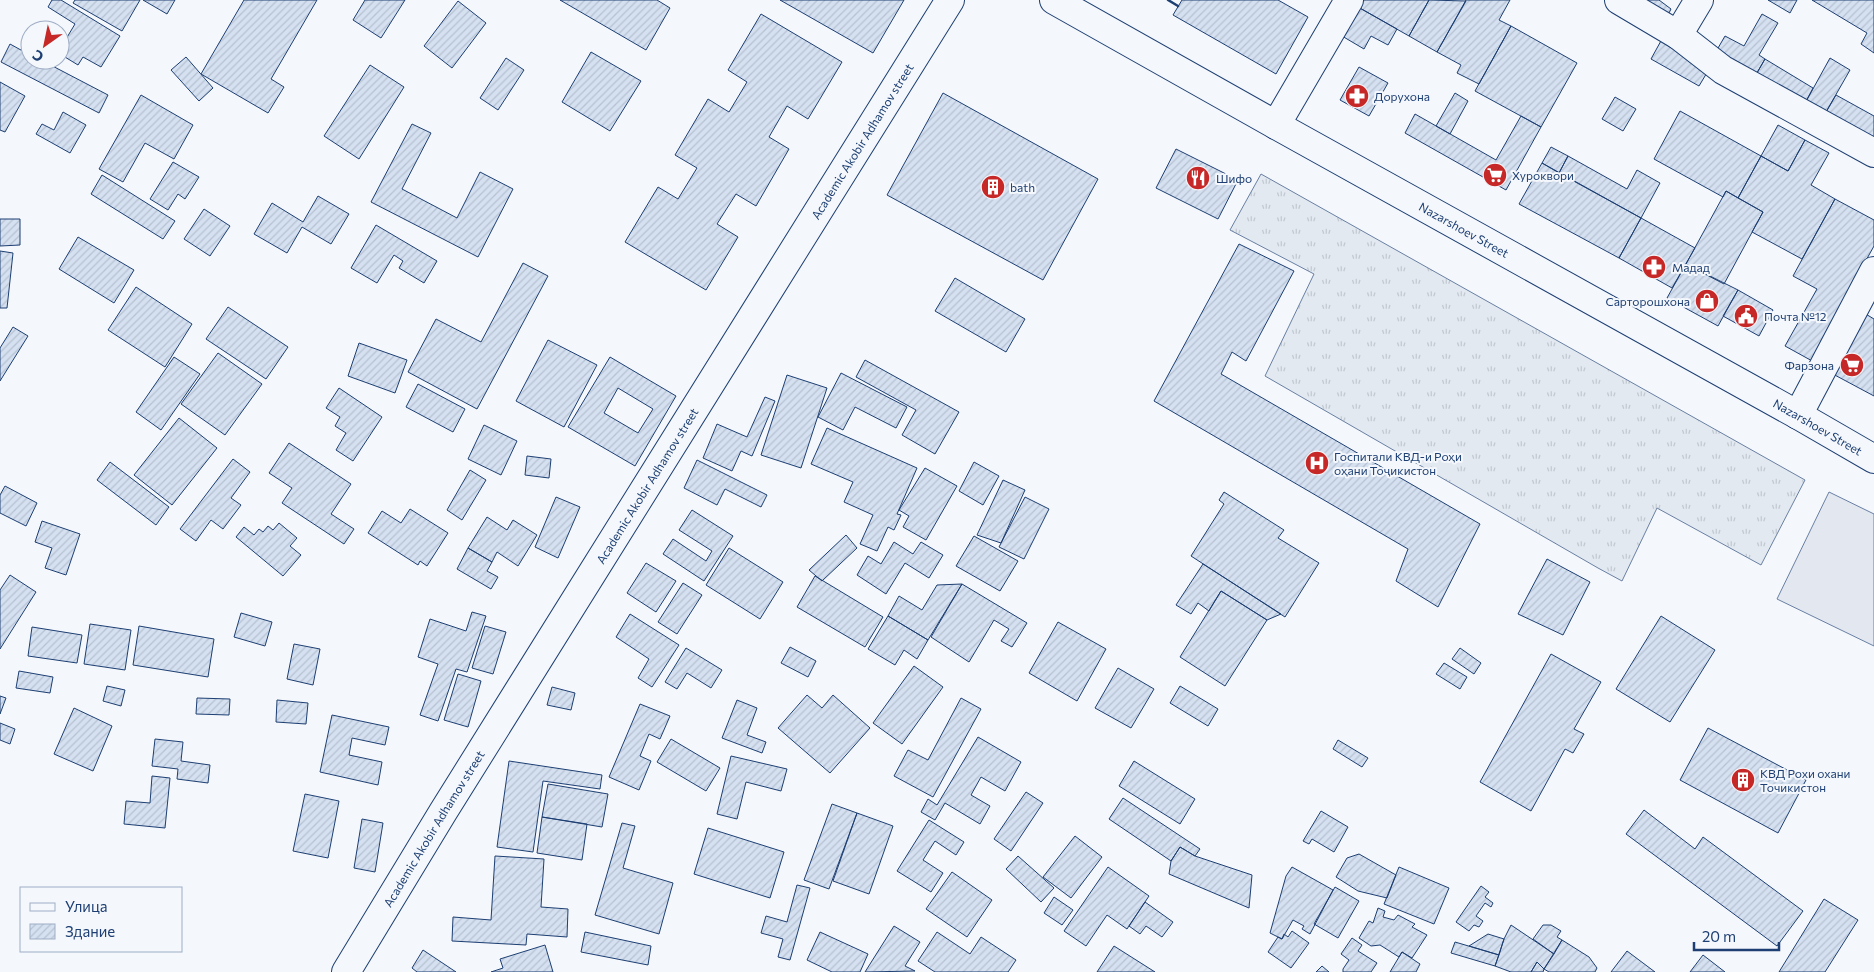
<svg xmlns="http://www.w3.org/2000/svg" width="1874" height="972" font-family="Commissioner,sans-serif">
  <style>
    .grass { fill: url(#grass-tufts); stroke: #687fa3 }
    .parking { fill: #e3e8f0; stroke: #687fa3 }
    .building { fill: url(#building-hatch); stroke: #1d3f73; fill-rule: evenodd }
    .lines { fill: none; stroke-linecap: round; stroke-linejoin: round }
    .minor-casing { stroke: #1d3f73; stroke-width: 30 }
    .minor { stroke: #f4f7fb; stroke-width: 28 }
    .wall { stroke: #1d3f73; stroke-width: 2.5 }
    .labels { text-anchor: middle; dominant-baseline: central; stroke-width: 4; stroke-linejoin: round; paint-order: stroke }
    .poi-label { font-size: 12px; fill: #1d3f73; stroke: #f4f7fb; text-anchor: start }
    .street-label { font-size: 12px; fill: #1d3f73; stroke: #f4f7fb }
  </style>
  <defs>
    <pattern id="grass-tufts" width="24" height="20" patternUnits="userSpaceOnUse" patternTransform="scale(1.25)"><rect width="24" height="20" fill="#e3e9f0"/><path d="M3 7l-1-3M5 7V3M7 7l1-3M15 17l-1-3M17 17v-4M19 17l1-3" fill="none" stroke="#c2c9d1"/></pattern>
    <pattern id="building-hatch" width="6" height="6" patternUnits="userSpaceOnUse" patternTransform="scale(1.25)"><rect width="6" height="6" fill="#d5e0f0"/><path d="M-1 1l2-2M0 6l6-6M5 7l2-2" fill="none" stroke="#b6c1d1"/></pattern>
  </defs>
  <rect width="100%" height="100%" fill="#f4f7fb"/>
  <path class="grass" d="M1261,174L1805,480L1761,565L1657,508L1622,581L1598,568L1265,376L1314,274L1230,230Z"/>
  <path class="parking" d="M1829,492L1874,514V646L1777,599Z"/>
  <path class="building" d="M52,0H61L120,36L101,67L83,57L78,65L60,54V49L75,24L48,7Z
    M75,0H140L122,31L73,3Z
    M143,0H175L167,14Z
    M244,0H317L271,79L284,87L268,113L201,74Z
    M365,0H405L381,38L353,20Z
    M560,0H657L670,8L646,50Z
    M780,0H904L873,53Z
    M1182,0H1278L1308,17L1276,74L1173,15Z
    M1362,0H1429L1409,36L1358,7Z
    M1429,0L1466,1L1437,52L1409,36Z
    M1466,0H1510L1499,20L1511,26L1479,84L1457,73L1461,65L1437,52Z
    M1634,0H1659L1671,9L1666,19Z
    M1768,0H1797L1790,13Z
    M1812,0H1874V53L1861,44L1867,33Z
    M458,1L486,23L452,68L424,46Z
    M1358,7L1397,29L1388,45L1371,36L1364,49L1342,36Z
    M761,14L842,62L808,119L787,106L769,137L789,149L756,206L736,194L717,224L738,237L706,290L625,242L658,187L678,199L697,168L675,155L708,99L729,112L747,82L728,70Z
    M1762,14L1778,23L1759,55L1765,59L1754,78L1714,55L1725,36L1744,46Z
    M1511,26L1577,63L1541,127L1475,91Z
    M1662,39L1711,66L1699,86L1651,59Z
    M10,44L30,55V60H41L108,95L99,113L1,62Z
    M591,52L641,81L610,131L562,102Z
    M186,57L213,88L199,101L171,70Z
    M506,58L524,70L498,110L480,98Z
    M1830,58L1850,70L1822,119L1803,107Z
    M1765,59L1813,88L1803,107L1754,78Z
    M370,65L404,87L359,159L324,136Z
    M1359,67L1388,83L1369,116L1340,100Z
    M0,82L25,96L5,132L0,130Z
    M943,93L1098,179L1043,280L887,195Z
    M1455,93L1468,101L1450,134L1436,126Z
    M141,95L193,125L174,159L145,143L123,182L99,169Z
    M1836,95L1874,116V147L1822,119Z
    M1615,97L1636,109L1623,131L1602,119Z
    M1680,111L1761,156L1738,198L1726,191L1723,197L1654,159Z
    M63,112L86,125L70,153L36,134L42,124L54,130Z
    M1415,114L1496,160L1521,116L1541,127L1506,190L1405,133Z
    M412,124L431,133L402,189L457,218L480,172L513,189L478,257L371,202Z
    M1778,125L1805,140L1788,171L1761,156Z
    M1805,140L1829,153L1811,185L1835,199L1802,259L1752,232L1763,212L1738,198L1761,156L1788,171Z
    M1551,147L1568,156L1559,173L1542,163Z
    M1176,149L1238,180L1218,219L1156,188Z
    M1568,156L1627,189L1637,170L1660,183L1641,218L1559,173Z
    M173,162L199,177L185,199L178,194L168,210L150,199Z
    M1542,163L1641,218L1619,258L1519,204Z
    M102,175L175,221L163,239L91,194Z
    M1726,191L1763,212L1724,284L1686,264Z
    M318,196L349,214L331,244L302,227L287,253L254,234L272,203L303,222Z
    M1835,199L1874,220V246L1821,341L1814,362L1785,346L1817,289L1793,276Z
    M204,209L230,226L210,256L184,239Z
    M1641,218L1695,248L1672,288L1619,258Z
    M0,219H20V245L0,246Z
    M376,225L437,261L424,283L399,268L403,261L394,255L377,283L351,268Z
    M78,237L134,270L114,303L59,269Z
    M1239,244L1294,271L1246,361L1232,352L1221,374L1480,524L1438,607L1396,581L1408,549L1154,401Z
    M0,251L13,253L7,308H0Z
    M523,263L548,276L477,409L408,372L436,319L481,342Z
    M1686,264L1738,290L1718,326L1667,298Z
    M955,278L1025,319L1006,352L935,311Z
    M136,287L192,324L165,367L108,330Z
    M1738,290L1773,310L1759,336L1723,316Z
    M228,307L288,347L266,379L206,339Z
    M1864,313L1874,319V396L1831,373Z
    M13,327L28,336L0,381V348Z
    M548,340L597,365L564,427L516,401Z
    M359,343L407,360L395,393L348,376Z
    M218,353L262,384L225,435L181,404Z
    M174,357L200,374L161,430L136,412Z
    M610,357L676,396L635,466L568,427ZM618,388L653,409L638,433L604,413Z
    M865,360L959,412L935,454L902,435L916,410L856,377Z
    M841,373L907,407L896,428L855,407L843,430L818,417Z
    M787,375L827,388L801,468L761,455Z
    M418,384L465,409L453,432L406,407Z
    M339,388L382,417L353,461L336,450L346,433L335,426L340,417L326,408Z
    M765,397L775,401L752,456L741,451L732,471L703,458L717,424L747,437Z
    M179,418L217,448L172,505L134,475Z
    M484,425L517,441L501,475L468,459Z
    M827,428L917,468L897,514L901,515L894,530L888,527L877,551L860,544L873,515L844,502L853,482L811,464Z
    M289,443L351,484L331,514L354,529L344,544L282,503L292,488L269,473Z
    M527,456L551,459L549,478L525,475Z
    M233,459L250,472L231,498L241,505L223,529L211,520L196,541L180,529Z
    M697,460L767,495L761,507L725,489L717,505L684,488Z
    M110,462L169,507L156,525L97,480Z
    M974,462L999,476L983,505L959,491Z
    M925,468L957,486L926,540L903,527L909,516L899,510Z
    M470,470L486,480L462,520L447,510Z
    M1003,480L1025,490L1001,543L977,535Z
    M5,486L37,503L26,526L0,513V495Z
    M1224,492L1284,530L1278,538L1319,563L1285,617L1191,556L1224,504L1219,500Z
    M556,497L580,507L558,558L535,547Z
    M1025,497L1049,509L1024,559L999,547Z
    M410,509L448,533L427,566L420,561L418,565L368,533L382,511L401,523Z
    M692,510L733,536L704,581L663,554L673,539L706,561L712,551L679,530Z
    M487,517L507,530L513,520L537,535L518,566L497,552L492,562L468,548Z
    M42,521L80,534L66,575L45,568L52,548L35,542Z
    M279,523L297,538L290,546L301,555L283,576L236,537L244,527L254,535L259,529L263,532L268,526L273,530Z
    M846,535L857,548L822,581L809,570Z
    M974,536L1018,561L1000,591L956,566Z
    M894,542L913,554L921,542L943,555L929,578L905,563L886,594L857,575L868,556L881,564Z
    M468,548L492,562L487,571L498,577L491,589L457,569Z
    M729,548L783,582L760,619L706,585Z
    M1547,559L1590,582L1563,635L1518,614Z
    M646,563L676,581L656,612L627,593Z
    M1203,564L1281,614L1267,620L1221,591L1209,611L1198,603L1191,614L1176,605Z
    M10,575L36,592L0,649V590Z
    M815,576L883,617L865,647L797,607Z
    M683,583L702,595L677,634L658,622Z
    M962,584L928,640L888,616L899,596L922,610L937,585Z
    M962,584L1027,623L1012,647L1001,641L1009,629L994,620L969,662L931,637Z
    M1221,591L1267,620L1225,686L1180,657Z
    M472,612L486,616L467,672L456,669L438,721L420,715L438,664L418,657L430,619L466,631Z
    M241,613L272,622L265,646L234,637Z
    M630,614L679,645L652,687L638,678L649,659L616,637Z
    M888,616L928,640L917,659L904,650L895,665L868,649Z
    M1661,616L1715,650L1670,722L1616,689Z
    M1058,622L1106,649L1077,701L1029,673Z
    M90,624L131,630L125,670L84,664Z
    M139,626L214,639L208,677L133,665Z
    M485,626L506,632L493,674L472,668Z
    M32,627L82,635L77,663L28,656Z
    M294,644L320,649L313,685L287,679Z
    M790,647L816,661L808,677L781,663Z
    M686,648L722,670L711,688L687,673L677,689L665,682Z
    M1460,648L1481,663L1474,674L1452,659Z
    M1551,654L1601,682L1574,729L1584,734L1573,753L1565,749L1531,811L1480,782Z
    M1444,663L1467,677L1460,689L1436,674Z
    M914,666L943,687L902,744L873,723Z
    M1118,668L1154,689L1131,728L1095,708Z
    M19,671L53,677L50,693L16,688Z
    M458,674L481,681L468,727L444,720Z
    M107,686L125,690L121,706L103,701Z
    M1180,686L1218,709L1208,726L1170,703Z
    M552,687L575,693L571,710L547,705Z
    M807,695L822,708L833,695L870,728L830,773L778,728Z
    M0,696L6,698L0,714Z
    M197,698L230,699L229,715L196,714Z
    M961,698L981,709L933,797L894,776L908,750L928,760Z
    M277,700L308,703L306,724L276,722Z
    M737,700L757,708L747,735L766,742L762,753L722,738Z
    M640,704L670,716L660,739L649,734L640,756L651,761L639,790L609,777Z
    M74,708L112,726L93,771L54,754Z
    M332,715L389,727L385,745L352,738L349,755L382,762L378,785L320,772Z
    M0,723L15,729L10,744L0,740Z
    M1708,728L1806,780L1778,833L1680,780Z
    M978,737L1021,762L1005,791L981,777L971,795L990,806L980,824L945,803L935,820L921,812L928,799L937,805Z
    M155,739L183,742L181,761L210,765L208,783L177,779L178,769L152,766Z
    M671,739L720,768L706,791L657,762Z
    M1338,740L1368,758L1362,767L1333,749Z
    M731,756L787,769L781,791L746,782L737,819L717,814Z
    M509,761L602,775L600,789L543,781L533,852L497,847Z
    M1134,761L1195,799L1180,824L1119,786Z
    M152,776L170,778L165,828L124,824L126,801L150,803Z
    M548,784L608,794L602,827L542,817Z
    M1026,792L1043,803L1011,851L994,839Z
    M305,794L339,801L328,858L293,851Z
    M1123,798L1200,849L1195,856L1180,847L1171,861L1109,819Z
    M832,804L857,813L829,889L804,880Z
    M1644,810L1695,849L1703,837L1803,911L1777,946L1626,834Z
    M1321,811L1348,827L1334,852L1312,839L1309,844L1303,841Z
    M857,813L893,826L869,894L833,881Z
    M542,817L587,824L582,860L537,853Z
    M362,819L383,823L375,872L354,868Z
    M929,820L964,842L956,855L935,841L923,860L943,873L931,892L897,871Z
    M622,823L635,826L623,868L673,883L659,934L595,915Z
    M708,828L784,852L770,898L694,874Z
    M1075,836L1102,857L1071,898L1043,877Z
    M1180,847L1195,856L1252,875L1249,908L1169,874L1171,861Z
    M1359,854L1396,875L1387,898L1358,891L1336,877L1347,858Z
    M495,856L544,859L541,907L568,909L567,937L527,934L526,945L452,941L453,917L491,920Z
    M1018,856L1054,888L1041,902L1006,869Z
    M1108,867L1149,896L1127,929L1107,915L1086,946L1064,931Z
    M1292,867L1333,890L1310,934L1302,929L1304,926L1293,920L1282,939L1270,933L1286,876Z
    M1399,867L1449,888L1434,924L1384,904Z
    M952,872L992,900L967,937L926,909Z
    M797,885L810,888L790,960L778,957L783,939L761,933L766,916L787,922Z
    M1481,886L1489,892L1485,897L1493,903L1491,907L1485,903L1476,916L1483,921L1479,927L1474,925L1469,931L1456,922Z
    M1335,887L1359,901L1338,938L1314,924Z
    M1054,897L1073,910L1062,925L1044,913Z
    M1824,899L1858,920L1825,972H1779Z
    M1145,902L1173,922L1162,937L1146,926L1140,934L1129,926Z
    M1378,908L1385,911L1383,917L1394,920L1398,915L1415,924L1412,927L1427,935L1412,958L1402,952L1399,957L1380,945L1371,946L1359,938L1369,921L1373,923Z
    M1511,925L1554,954L1544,969L1537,962L1531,972H1511L1495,966L1504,939Z
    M1543,925H1551L1561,931L1557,937L1562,940L1554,954L1533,939Z
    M894,926L920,942L905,966L915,971L865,972Z
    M1292,931L1309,943L1291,968L1268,952L1278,937L1282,939L1284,934L1288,937Z
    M585,932L651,946L648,965L581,952Z
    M820,932L868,954L860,972H832L807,960Z
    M937,932L970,954L981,937L1016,960L1008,972H935L918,961Z
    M1488,934L1504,939L1499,955L1469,946Z
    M1352,938L1362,945L1358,951L1377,963L1371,972H1343V969L1349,960L1341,954Z
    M1562,940L1589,957L1597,968L1595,972H1549L1544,969Z
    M1455,942L1499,955L1495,966L1451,953Z
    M545,945L553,972H491L503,968L500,959Z
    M1114,946L1155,972H1097Z
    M423,950L456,972H417L412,968Z
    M1627,951L1655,972H1611Z
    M1402,952L1420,964L1416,972H1390Z
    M1703,955L1725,972H1690Z
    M1537,962L1544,969L1543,972H1531Z
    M1322,966L1329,972H1316Z"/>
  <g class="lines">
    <g class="minor-casing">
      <g id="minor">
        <path id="s1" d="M1054,0L1276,125L1798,415L1874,459"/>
        <path d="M1619,0L1678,35L1699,0"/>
        <path d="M1678,35L1723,70L1874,153"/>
        <path d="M1276,125L1349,0"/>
        <path d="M1798,415L1874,271"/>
        <path id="s2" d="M346,972L443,812L950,0"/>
      </g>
    </g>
    <use href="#minor" class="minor"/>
    <path class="wall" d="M1168,0L1178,6"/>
  </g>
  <defs>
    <g id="pharmacy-disc" transform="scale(1.25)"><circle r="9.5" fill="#c62828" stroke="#f4f7fb"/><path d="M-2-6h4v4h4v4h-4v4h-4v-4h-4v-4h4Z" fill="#fff"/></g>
    <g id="supermarket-disc" transform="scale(1.25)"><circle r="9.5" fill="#c62828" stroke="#f4f7fb"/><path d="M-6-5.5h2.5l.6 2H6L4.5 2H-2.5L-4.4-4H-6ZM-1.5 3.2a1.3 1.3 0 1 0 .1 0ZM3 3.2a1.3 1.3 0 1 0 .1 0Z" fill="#fff"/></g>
    <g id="restaurant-disc" transform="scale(1.25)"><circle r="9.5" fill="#c62828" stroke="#f4f7fb"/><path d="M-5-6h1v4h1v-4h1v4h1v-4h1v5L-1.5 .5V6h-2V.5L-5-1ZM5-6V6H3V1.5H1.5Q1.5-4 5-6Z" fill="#fff"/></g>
    <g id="building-disc" transform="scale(1.25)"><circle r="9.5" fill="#c62828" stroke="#f4f7fb"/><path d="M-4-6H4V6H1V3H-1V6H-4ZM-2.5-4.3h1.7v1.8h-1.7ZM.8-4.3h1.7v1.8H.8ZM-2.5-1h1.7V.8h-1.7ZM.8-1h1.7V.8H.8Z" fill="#fff"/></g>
    <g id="shop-disc" transform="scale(1.25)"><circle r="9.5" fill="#c62828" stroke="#f4f7fb"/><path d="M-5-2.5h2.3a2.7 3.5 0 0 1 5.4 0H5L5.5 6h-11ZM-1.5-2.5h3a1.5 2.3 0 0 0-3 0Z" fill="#fff"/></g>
    <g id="civic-disc" transform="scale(1.25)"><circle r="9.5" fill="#c62828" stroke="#f4f7fb"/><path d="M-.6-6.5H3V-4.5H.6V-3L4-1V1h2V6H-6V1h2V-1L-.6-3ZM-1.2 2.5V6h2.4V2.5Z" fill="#fff"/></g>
    <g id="hospital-disc" transform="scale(1.25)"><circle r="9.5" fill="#c62828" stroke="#f4f7fb"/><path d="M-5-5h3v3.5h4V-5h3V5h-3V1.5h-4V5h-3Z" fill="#fff"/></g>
  </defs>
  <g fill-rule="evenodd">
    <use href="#pharmacy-disc" x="1357" y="96"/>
    <use href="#supermarket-disc" x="1495" y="175"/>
    <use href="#restaurant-disc" x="1198" y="178"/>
    <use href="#building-disc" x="993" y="187"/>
    <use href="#pharmacy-disc" x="1654" y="267"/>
    <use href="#shop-disc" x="1707" y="301"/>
    <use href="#civic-disc" x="1746" y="316"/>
    <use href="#supermarket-disc" x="1852" y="365"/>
    <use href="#hospital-disc" x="1317" y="463"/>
    <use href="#building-disc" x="1743" y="780"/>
  </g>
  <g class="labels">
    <g class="poi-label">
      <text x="1374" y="96">Дорухона</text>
      <text x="1512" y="175">Хуроквори</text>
      <text x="1216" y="178">Шифо</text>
      <text x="1010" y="187">bath</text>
      <text x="1672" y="267">Мадад</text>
      <text x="1690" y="301" text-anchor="end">Сарторошхона</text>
      <text x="1764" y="316">Почта №12</text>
      <text x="1834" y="365" text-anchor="end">Фарзона</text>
      <text x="1334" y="456">Госпитали КВД-и Роҳи<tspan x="1334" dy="14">оҳани Тоҷикистон</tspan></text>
      <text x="1760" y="773">КВД Рохи охани<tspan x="1760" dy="14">Точикистон</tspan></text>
    </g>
    <g class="street-label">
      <text stroke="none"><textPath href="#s2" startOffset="978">Academic Akobir Adhamov street</textPath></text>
      <text stroke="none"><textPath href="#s1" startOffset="470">Nazarshoev Street</textPath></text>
      <text stroke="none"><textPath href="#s1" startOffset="875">Nazarshoev Street</textPath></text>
      <text stroke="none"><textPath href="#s2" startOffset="572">Academic Akobir Adhamov street</textPath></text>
      <text stroke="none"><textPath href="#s2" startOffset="168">Academic Akobir Adhamov street</textPath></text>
    </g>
  </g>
  <rect x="20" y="887" width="162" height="65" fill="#f4f7fb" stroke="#9eadc5"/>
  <rect x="30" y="903" width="25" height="8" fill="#f4f7fb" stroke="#9eadc5"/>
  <text x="65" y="912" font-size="15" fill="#1d3f73">Улица</text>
  <rect x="30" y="924" width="25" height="15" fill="url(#building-hatch)" stroke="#9eadc5"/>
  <text x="65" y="937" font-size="15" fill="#1d3f73">Здание</text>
  <g transform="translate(45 45) rotate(213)"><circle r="24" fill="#f4f7fb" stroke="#9eadc5"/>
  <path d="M0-4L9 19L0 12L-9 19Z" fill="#c62828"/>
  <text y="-8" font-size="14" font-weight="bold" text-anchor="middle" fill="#1d3f73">С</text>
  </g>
  <path d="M1694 942v8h85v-8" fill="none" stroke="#1d3f73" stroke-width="2.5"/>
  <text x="1702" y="942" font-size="15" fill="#1d3f73" stroke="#f4f7fb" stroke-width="4" paint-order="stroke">20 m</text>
</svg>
